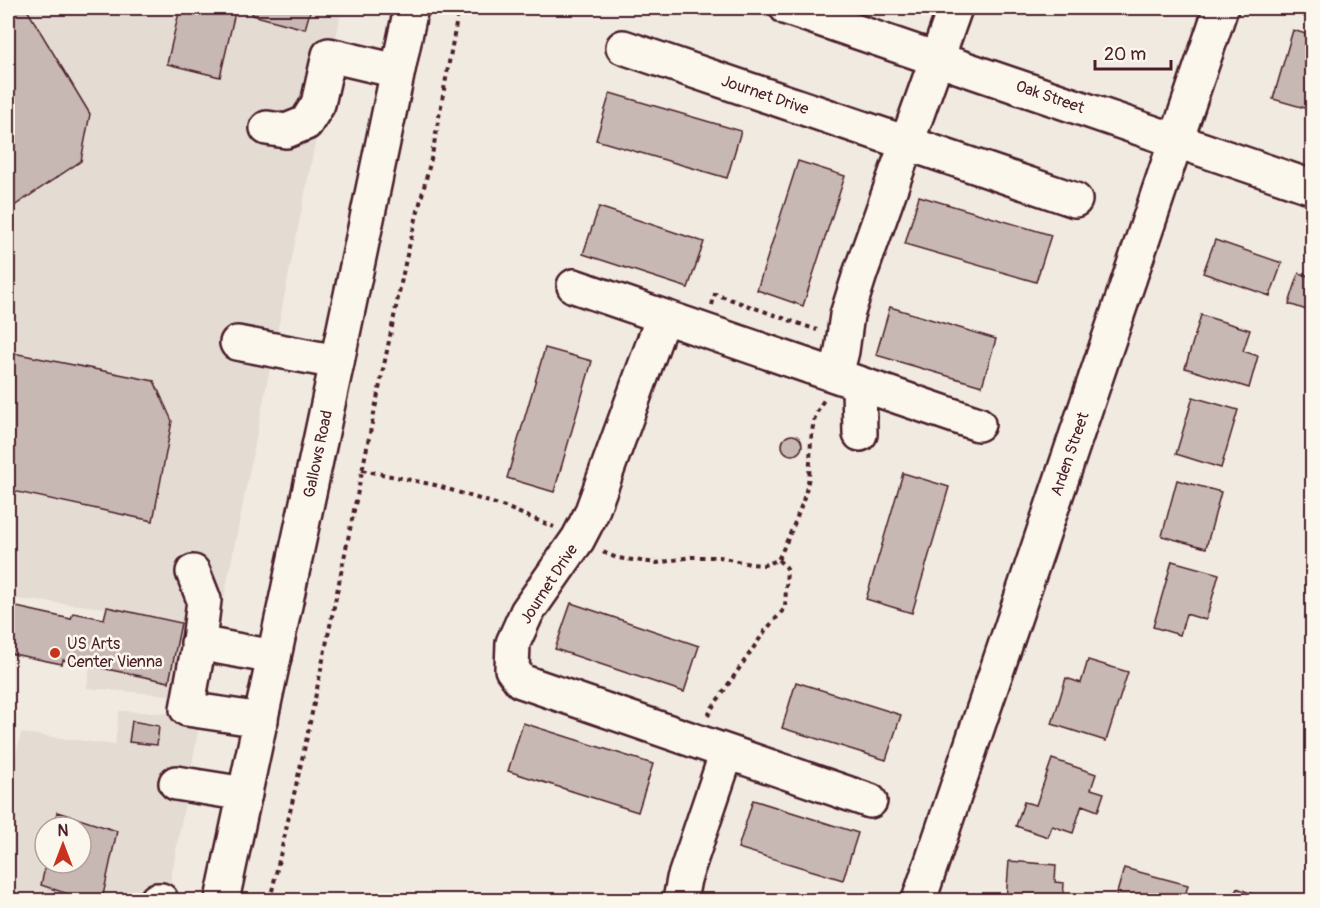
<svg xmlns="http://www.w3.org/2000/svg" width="1320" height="908" font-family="Pangolin,sans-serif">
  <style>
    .built { fill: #e4dbd2; fill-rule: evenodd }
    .building { fill: #c8b8b3; stroke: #4a1f2b; stroke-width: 1.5 }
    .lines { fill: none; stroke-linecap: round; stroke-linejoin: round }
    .minor-casing { stroke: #4a1f2b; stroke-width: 38 }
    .major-casing { stroke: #4a1f2b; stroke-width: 38 }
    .path { stroke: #4a1f2b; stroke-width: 4; stroke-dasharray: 4.5 4.5; stroke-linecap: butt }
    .minor { stroke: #fbf7ec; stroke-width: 33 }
    .major { stroke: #fbf7ec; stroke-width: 33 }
    .poi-dot { fill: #c8321e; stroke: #fbf7ec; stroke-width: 2 }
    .labels { text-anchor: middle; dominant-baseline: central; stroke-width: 5; stroke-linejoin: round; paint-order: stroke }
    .street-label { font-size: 16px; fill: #4a1f2b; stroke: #fbf7ec }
    .poi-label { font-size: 16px; fill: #4a1f2b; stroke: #fbf7ec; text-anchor: start }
  </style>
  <rect width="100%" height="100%" fill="#f0eae0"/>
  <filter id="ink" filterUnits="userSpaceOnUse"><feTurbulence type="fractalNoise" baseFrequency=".0167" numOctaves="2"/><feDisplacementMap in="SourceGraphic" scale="12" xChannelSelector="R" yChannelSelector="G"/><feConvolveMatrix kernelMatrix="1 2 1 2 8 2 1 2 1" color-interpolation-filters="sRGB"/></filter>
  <g filter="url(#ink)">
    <path class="built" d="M8,8H342L204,698L87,688L90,666L63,661L62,664L9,653L8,656V610H11L12,606L71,619L73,613L104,619L107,608L8,598Z
      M119,711L201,715L167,900H8V790L21,733L115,745ZM45,827H81V863H45Z"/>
    <path class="building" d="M8,8H26L90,114L81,161L8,210Z
      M180,8H236L220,77L167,64Z
      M254,8H311L305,29L252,15Z
      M1306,8H1312V19L1303,16Z
      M1293,30L1312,36V110L1273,99Z
      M610,93L741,131L727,178L596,140Z
      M798,161L845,176L803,306L757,290Z
      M919,196L1051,235L1036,282L905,244Z
      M599,207L704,242L688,288L583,254Z
      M1215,240L1282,263L1270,296L1203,273Z
      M1299,273L1312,277V312L1289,304Z
      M890,307L996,339L982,386L876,355Z
      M1201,315L1250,330L1243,351L1258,356L1249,388L1185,368Z
      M545,348L592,361L554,492L507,478Z
      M8,352L154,381L172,421L153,521L8,490Z
      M1193,397L1238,410L1221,468L1176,454Z
      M782 445a10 10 0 1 1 20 0a10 10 0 1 1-20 0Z
      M903,473L949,487L912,613L866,599Z
      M1177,480L1221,492L1206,548L1162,536Z
      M1172,561L1219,574L1206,620L1186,614L1180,635L1153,627Z
      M571,603L699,646L684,692L555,649Z
      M12,606L71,619L73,613L104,619L107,607L181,623L169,682L63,660L62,664L8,653V656V610L11,611Z
      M1088,660L1128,672L1106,741L1052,724L1066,678L1081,683Z
      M796,682L901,715L886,760L782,728Z
      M132,721L159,726L157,745L129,742Z
      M523,723L653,764L638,812L508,771Z
      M1052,759L1096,774L1091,789L1104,793L1098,811L1082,805L1073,833L1052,826L1048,837L1016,826L1024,802L1036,805Z
      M753,800L858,833L843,880L738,848Z
      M57,812L117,831L102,900H86L41,885L46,863H81V827H54Z
      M1009,861L1056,865L1055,882L1064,883L1063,900H1006Z
      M1124,868L1188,885L1184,900H1115Z
      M1237,888L1268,900H1232Z"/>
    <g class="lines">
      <g class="minor-casing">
        <path id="minor" d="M787,8L1312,187
          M623,47L1075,200
          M267,128L286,131L306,123L318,104L329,55L397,71
          M574,286L978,424
          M663,317L591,514L578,539L527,612L513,643L512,669L521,681L870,801
          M237,343L337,362
          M836,375L842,351L847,315L860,274L955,8
          M859,383L860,434
          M193,572L204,600L198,649L187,709L261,720
          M198,643L274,657
          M176,783L245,794
          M157,900H161
          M680,900L684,879L727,752
          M919,900L1221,8"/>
      </g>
      <g class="major-casing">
        <path id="major" d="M222,900L337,362L411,8"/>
      </g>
      <path class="path" d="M712,305L715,294L817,330
        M362,470L435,485L505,507L554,527
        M603,552L617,558L657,563L691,557H720L750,564L764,565L778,560C788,539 804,504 808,482C813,454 806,425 824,400
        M708,716L712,708L765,631L785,608L787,568L778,560
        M270,900L307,737L406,259L432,155L459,8"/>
      <use href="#minor" class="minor"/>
      <use href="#major" class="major"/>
    </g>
  </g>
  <circle class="poi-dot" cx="55" cy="653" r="6"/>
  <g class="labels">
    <g class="street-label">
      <text transform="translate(765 95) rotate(19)">Journet Drive</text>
      <text transform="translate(1050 97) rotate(19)">Oak Street</text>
      <text transform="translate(318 454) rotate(-78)">Gallows Road</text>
      <text transform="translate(1070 454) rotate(-71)">Arden Street</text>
      <text transform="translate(549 584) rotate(-57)">Journet Drive</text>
    </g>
    <g class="poi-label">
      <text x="67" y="644">US Arts<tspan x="67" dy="18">Center Vienna</tspan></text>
    </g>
  </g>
  <rect width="1320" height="908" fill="none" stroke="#fbf7ec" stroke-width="30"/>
  <rect x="15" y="15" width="1290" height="878" fill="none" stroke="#4a1f2b" stroke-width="2" filter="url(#ink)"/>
  <g transform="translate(63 845)"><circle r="28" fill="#fbf7ec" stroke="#b4a19f" stroke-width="1.5"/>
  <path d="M0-4.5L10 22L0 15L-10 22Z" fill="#c8321e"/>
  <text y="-9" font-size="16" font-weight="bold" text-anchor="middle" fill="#4a1f2b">N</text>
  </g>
  <path d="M1095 60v9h76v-9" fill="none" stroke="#4a1f2b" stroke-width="3"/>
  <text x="1104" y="60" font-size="18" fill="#4a1f2b" stroke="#fbf7ec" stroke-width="4.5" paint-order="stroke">20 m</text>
</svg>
